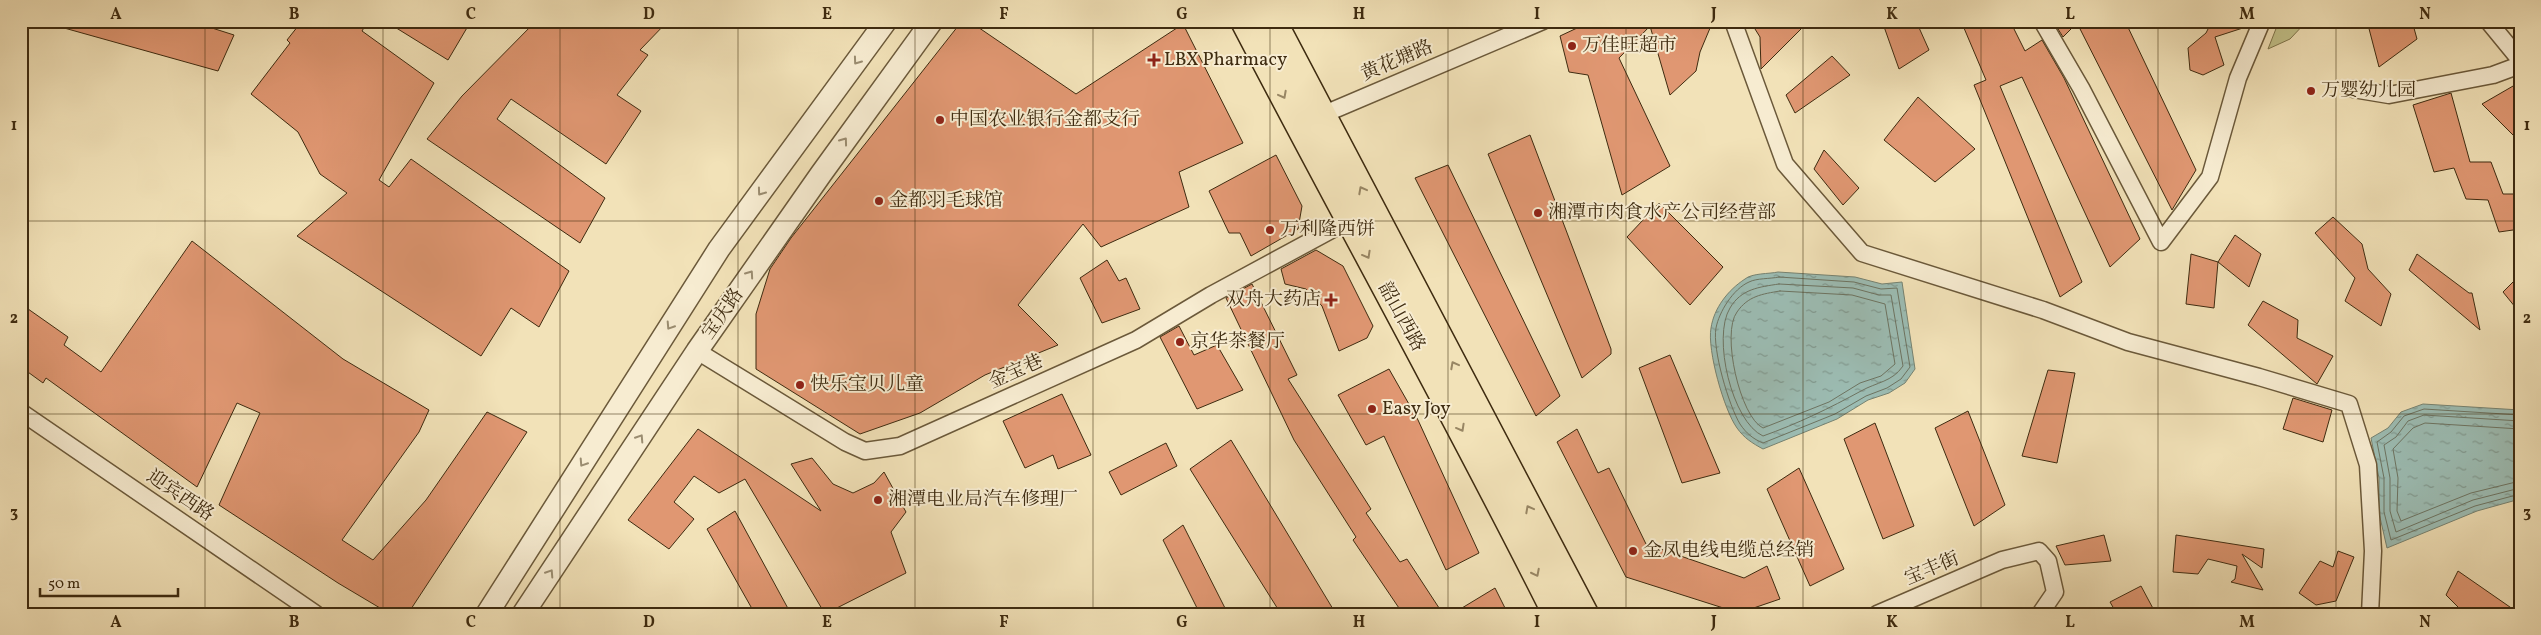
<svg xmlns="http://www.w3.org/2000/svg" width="2541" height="635" font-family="Vollkorn,'Noto Serif SC',serif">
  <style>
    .grass { fill: #c2c189; stroke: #80764c }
    .water { fill: url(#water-ripples); stroke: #768372 }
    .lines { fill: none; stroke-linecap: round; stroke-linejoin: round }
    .shore { stroke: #6d7462; stroke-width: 1 }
    .building { fill: #e09772; stroke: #3e2b10 }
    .minor-casing { stroke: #6b593a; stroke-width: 19 }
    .tertiary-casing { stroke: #6b593a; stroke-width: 24 }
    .primary-casing { stroke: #3e2b10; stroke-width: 29 }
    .minor { stroke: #f7ecd1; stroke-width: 16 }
    .tertiary { stroke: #f7ecd1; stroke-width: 21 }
    .primary { stroke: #f2e2b8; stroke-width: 26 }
    .oneway { stroke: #9a8c70 }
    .oneway2 { stroke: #988664 }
    .grid { fill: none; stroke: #3e2b10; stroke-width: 1; stroke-opacity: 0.55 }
    .poi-dot { fill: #8f2418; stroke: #f7ecd1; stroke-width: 2 }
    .labels { text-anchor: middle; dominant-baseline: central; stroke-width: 4; stroke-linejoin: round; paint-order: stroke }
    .poi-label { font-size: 19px; fill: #3e2b10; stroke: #f7ecd1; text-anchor: start }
    .street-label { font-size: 19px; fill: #3e2b10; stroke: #f7ecd1 }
    .neatline { fill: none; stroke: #3e2b10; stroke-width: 2 }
    .grid-label { font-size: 16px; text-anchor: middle; font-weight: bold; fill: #3e2b10 }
  </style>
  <defs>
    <pattern id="water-ripples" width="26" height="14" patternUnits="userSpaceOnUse" patternTransform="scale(1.25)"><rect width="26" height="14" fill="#9cbdb4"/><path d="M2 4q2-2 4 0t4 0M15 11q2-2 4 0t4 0" fill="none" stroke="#819a91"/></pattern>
  </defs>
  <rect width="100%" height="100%" fill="#f2e2b8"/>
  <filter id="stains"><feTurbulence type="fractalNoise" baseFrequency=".004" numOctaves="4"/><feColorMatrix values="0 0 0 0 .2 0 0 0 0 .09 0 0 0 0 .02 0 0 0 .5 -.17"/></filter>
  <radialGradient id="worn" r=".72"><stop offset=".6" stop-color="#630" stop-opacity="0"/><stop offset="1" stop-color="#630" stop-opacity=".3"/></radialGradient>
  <path class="grass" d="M2279,21H2307L2290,39L2268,49Z"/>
  <path class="water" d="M1778,272L1855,277L1882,284L1902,282L1915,369L1905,383L1889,393L1868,400L1837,419L1763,449C1752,443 1744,438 1737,428C1724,410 1707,350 1711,328C1714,308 1728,290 1745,279C1752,273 1769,274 1778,272Z
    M2423,404L2520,410V499L2477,511L2387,548L2379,513V478L2371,438L2388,428L2401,412Z"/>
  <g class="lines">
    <path class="shore" d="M1779,277L1854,282L1881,289L1897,288L1910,367L1901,379L1887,388L1866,396L1835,414L1763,443C1753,439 1746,433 1740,424C1729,406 1712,349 1716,328C1719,312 1733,289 1749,282C1757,278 1770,279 1779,277Z
      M1779,284L1853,288L1879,295H1891L1903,366C1892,382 1877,382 1861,391C1830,408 1797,424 1763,436C1732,422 1712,337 1730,308C1741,289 1759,287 1779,284Z
      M1780,291L1852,295L1885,304L1895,364L1881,376L1860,383L1829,402L1763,428C1740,417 1721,333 1737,312C1748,296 1762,294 1780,291Z
      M2520,415L2424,409L2404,416L2391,432L2377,442L2384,478V512L2391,540L2475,506L2520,494
      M2520,421L2424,415L2408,421L2396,437L2384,445L2390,478V511L2396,532L2473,500L2520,488
      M2520,429L2425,423L2413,428L2393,449L2398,478L2397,511L2401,521L2471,493L2520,481"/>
  </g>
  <path class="building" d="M58,21H190L234,35L218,71L57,26Z
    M302,21H368L362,31L434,83L379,180L389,187L411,159L569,271L539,327L511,308L481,356L297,236L347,193L320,174L298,132L251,94L290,43L287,40Z
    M385,21H471L448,60Z
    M536,21H668L640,50L648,55L617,95L641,111L606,164L511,99L497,119L605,198L580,243L427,139L462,96Z
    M962,21H969L1076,94L1183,24L1243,143L1179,172L1189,207L1101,247L1083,224L1018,305L1058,345L985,375L920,413L860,434L756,369V314L770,269L791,238Z
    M1592,21H1713L1700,52L1696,71L1670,95L1650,26L1619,58L1670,166L1622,195L1588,75L1569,72L1560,36Z
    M1750,21H1809L1761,69L1760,37Z
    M1882,21H1916L1929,50L1899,69Z
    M1961,21H2010L2025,51L2042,40L2064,78L2140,239L2110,267L2022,77L2000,86L2082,282L2060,297L1974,85L1986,80Z
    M2069,21L2074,26L2063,37L2058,29Z
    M2076,21H2125L2196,170L2172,210Z
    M2212,21H2251L2249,26L2215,37L2224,65L2203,75L2190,70L2188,48L2206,33Z
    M2367,21H2412L2417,39L2379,67Z
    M1832,56L1850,75L1795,113L1786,95Z
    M2520,82V142L2482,104Z
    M2451,93L2470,162H2491L2503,194H2520V229L2499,232L2488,200L2466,199L2454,168L2434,172L2413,105Z
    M1918,97L1975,149L1935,182L1884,140Z
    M1530,135L1611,349V354L1582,378L1488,154Z
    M1824,150L1859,188L1843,205L1814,169Z
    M1276,155L1302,206L1298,229L1251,256L1240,233H1229L1209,191Z
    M1448,165L1560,396L1536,416L1415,178Z
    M1659,203L1723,267L1690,305L1627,237Z
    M2333,217L2362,244L2368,269L2391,294L2381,326L2345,301L2355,278L2315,233Z
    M2235,235L2261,254L2249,287L2218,262Z
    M192,241L343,359L429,410L419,432L342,540L373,560L426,500L487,412L527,432L411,609L380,608L338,583L219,505L260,413L237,403L197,487L46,378L43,383L21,367V304L68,337L64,345L101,372Z
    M1316,250L1343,266L1373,326L1367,338L1339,351L1322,306L1306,289L1285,284L1281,269Z
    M2191,254L2218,262L2214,308L2186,304Z
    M2417,254L2469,293H2472L2480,330L2409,270Z
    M1107,260L1119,281L1126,278L1140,309L1102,323L1080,278Z
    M2520,275V313L2503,292Z
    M1252,284L1297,375L1288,379L1371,509L1366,513L1400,562L1407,559L1443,614H1403L1353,540L1356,537L1294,440L1226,298Z
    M2263,301L2298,320L2297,338L2333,356L2317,384L2248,325Z
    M1179,326L1194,355L1217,345L1243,390L1197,409L1160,337Z
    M1670,355L1720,473L1682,483L1639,368Z
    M1389,369L1418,420L1479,553L1446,570L1384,436L1366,445L1338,395Z
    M2048,370L2075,373L2057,463L2022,456Z
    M1062,394L1091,455L1058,469L1053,455L1025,468L1003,421Z
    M2293,398L2332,410L2323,442L2283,429Z
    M1968,411L2005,505L1974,526L1935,428Z
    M1875,423L1914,526L1883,539L1844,439Z
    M698,429L821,511L791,464L812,458L833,484L853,493L874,483L884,472L906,512L891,532L906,573L825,614L745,479L719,493L694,476L674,502L694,519L669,549L628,520Z
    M1577,429L1598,473L1609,468L1646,544L1744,578L1767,566L1780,599L1739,613L1626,577L1557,442Z
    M1231,440L1336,614H1281L1190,469Z
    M1166,443L1177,466L1121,495L1109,472Z
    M1799,468L1844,569L1810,586L1767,489Z
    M735,511L791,614H755L707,529Z
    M1183,525L1228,614H1200L1163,540Z
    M2104,535L2111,561L2065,565L2056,546Z
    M2176,535L2264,549L2262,568L2242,554L2263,590L2231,582L2235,579L2237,566L2208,559L2198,574L2173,572Z
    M2338,551L2354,557L2336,601L2316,605L2299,593L2320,561L2333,567Z
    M2458,571L2520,614H2465L2446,595Z
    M2141,586L2156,614H2117L2110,602Z
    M1495,588L1508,614H1452Z"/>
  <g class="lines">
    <g class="minor-casing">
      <path id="minor" d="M1733,21L1785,164L1862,253L2043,310L2128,342L2259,377L2349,404L2368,465L2373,551L2370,614
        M2042,21L2081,88L2161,242L2210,177L2238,78L2262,21
        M2488,21L2520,60
        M2353,89L2389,95L2493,75L2520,65
        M1322,115L1543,21
        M697,351L845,442L865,451L900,446L1136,340L1211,295L1348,221
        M21,412L316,614
        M1877,614L2002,560L2039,551L2048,561L2055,592L2040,614"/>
    </g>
    <g class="tertiary-casing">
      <path id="tertiary" d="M487,614L719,249L886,21
        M523,614L697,351L821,174L932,21"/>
    </g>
    <g class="primary-casing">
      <path id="primary" d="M1244,21C1347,219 1456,414 1556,614
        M1273,21L1585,614"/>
    </g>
    <use href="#minor" class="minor"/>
    <use href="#tertiary" class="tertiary"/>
    <use href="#primary" class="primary"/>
  </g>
  <defs><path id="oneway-chevron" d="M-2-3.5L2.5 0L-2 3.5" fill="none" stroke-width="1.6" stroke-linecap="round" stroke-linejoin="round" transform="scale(1.25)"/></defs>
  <g class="oneway">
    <use href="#oneway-chevron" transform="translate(857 61) rotate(126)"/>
    <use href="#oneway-chevron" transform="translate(844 141) rotate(-54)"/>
    <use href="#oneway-chevron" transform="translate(761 192) rotate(126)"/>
    <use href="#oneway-chevron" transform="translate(750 274) rotate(-55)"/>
    <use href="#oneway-chevron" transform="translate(670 326) rotate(123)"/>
    <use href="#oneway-chevron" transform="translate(640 438) rotate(-57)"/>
    <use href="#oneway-chevron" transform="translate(583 463) rotate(123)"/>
    <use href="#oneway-chevron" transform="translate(550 573) rotate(-57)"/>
  </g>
  <g class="oneway2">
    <use href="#oneway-chevron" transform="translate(1283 95) rotate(62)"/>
    <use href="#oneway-chevron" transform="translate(1362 190) rotate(-118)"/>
    <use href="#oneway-chevron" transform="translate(1367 255) rotate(61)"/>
    <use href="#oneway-chevron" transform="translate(1454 365) rotate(-118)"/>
    <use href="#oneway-chevron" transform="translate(1461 428) rotate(61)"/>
    <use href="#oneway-chevron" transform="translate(1529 509) rotate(-118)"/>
    <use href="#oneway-chevron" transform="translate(1536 573) rotate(63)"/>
  </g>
  <path class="grid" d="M205,21V614M383,21V614M560,21V614M738,21V614M915,21V614M1093,21V614M1270,21V614M1448,21V614M1626,21V614M1803,21V614M1981,21V614M2158,21V614M2336,21V614M21,221H2520M21,414H2520"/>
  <g class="poi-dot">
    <circle cx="1572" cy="46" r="5"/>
    <path d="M1151.5 52.5h5v5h5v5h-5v5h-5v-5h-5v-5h5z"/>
    <circle cx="2311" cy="91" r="5"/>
    <circle cx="940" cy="120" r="5"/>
    <circle cx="879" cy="201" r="5"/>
    <circle cx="1538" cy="213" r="5"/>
    <circle cx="1270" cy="230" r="5"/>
    <path d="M1328.5 292.5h5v5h5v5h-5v5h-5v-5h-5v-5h5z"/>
    <circle cx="1180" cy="342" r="5"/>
    <circle cx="800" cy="385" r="5"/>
    <circle cx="1372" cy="409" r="5"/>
    <circle cx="878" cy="500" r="5"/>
    <circle cx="1633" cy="551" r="5"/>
  </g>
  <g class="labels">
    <g class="poi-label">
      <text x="1582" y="46">万佳旺超市</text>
      <text x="1164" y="60">LBX Pharmacy</text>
      <text x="2321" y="91">万婴幼儿园</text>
      <text x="950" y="120">中国农业银行金都支行</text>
      <text x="889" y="201">金都羽毛球馆</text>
      <text x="1548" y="213">湘潭市肉食水产公司经营部</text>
      <text x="1280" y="230">万利隆西饼</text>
      <text x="1321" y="300" text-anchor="end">双舟大药店</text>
      <text x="1190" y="342">京华茶餐厅</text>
      <text x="810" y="385">快乐宝贝儿童</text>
      <text x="1382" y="409">Easy Joy</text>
      <text x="888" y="500">湘潭电业局汽车修理厂</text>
      <text x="1643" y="551">金凤电线电缆总经销</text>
    </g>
    <g class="street-label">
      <text transform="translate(1397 61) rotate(-23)">黄花塘路</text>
      <text transform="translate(723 314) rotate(-55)">宝庆路</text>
      <text transform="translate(1401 317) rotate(61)">韶山西路</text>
      <text transform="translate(1016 372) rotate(-24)">金宝巷</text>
      <text transform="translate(180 496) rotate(34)">迎宾西路</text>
      <text transform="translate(1932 569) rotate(-23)">宝丰街</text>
    </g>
  </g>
  <rect width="2541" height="635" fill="none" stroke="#f2e2b8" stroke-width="55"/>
  <path d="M40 588v8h138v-8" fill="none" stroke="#3e2b10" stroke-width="2.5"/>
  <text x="48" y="588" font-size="15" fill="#3e2b10" stroke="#f7ecd1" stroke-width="4" paint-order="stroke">50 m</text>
  <rect x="28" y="28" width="2486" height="580" class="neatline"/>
  <g class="grid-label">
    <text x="116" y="19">A</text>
    <text x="294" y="19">B</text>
    <text x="471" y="19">C</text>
    <text x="649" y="19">D</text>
    <text x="827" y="19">E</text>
    <text x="1004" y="19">F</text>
    <text x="1182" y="19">G</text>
    <text x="1359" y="19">H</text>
    <text x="1537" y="19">I</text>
    <text x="1714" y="19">J</text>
    <text x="1892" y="19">K</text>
    <text x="2070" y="19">L</text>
    <text x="2247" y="19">M</text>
    <text x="2425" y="19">N</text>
    <text x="14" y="130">1</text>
    <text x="2527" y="130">1</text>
    <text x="14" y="323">2</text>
    <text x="2527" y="323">2</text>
    <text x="14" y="517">3</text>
    <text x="2527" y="517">3</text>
    <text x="116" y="627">A</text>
    <text x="294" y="627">B</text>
    <text x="471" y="627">C</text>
    <text x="649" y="627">D</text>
    <text x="827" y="627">E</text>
    <text x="1004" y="627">F</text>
    <text x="1182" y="627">G</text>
    <text x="1359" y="627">H</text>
    <text x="1537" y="627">I</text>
    <text x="1714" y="627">J</text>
    <text x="1892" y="627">K</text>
    <text x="2070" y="627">L</text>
    <text x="2247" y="627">M</text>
    <text x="2425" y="627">N</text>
  </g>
  <rect width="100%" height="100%" filter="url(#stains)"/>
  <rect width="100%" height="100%" fill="url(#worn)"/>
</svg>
